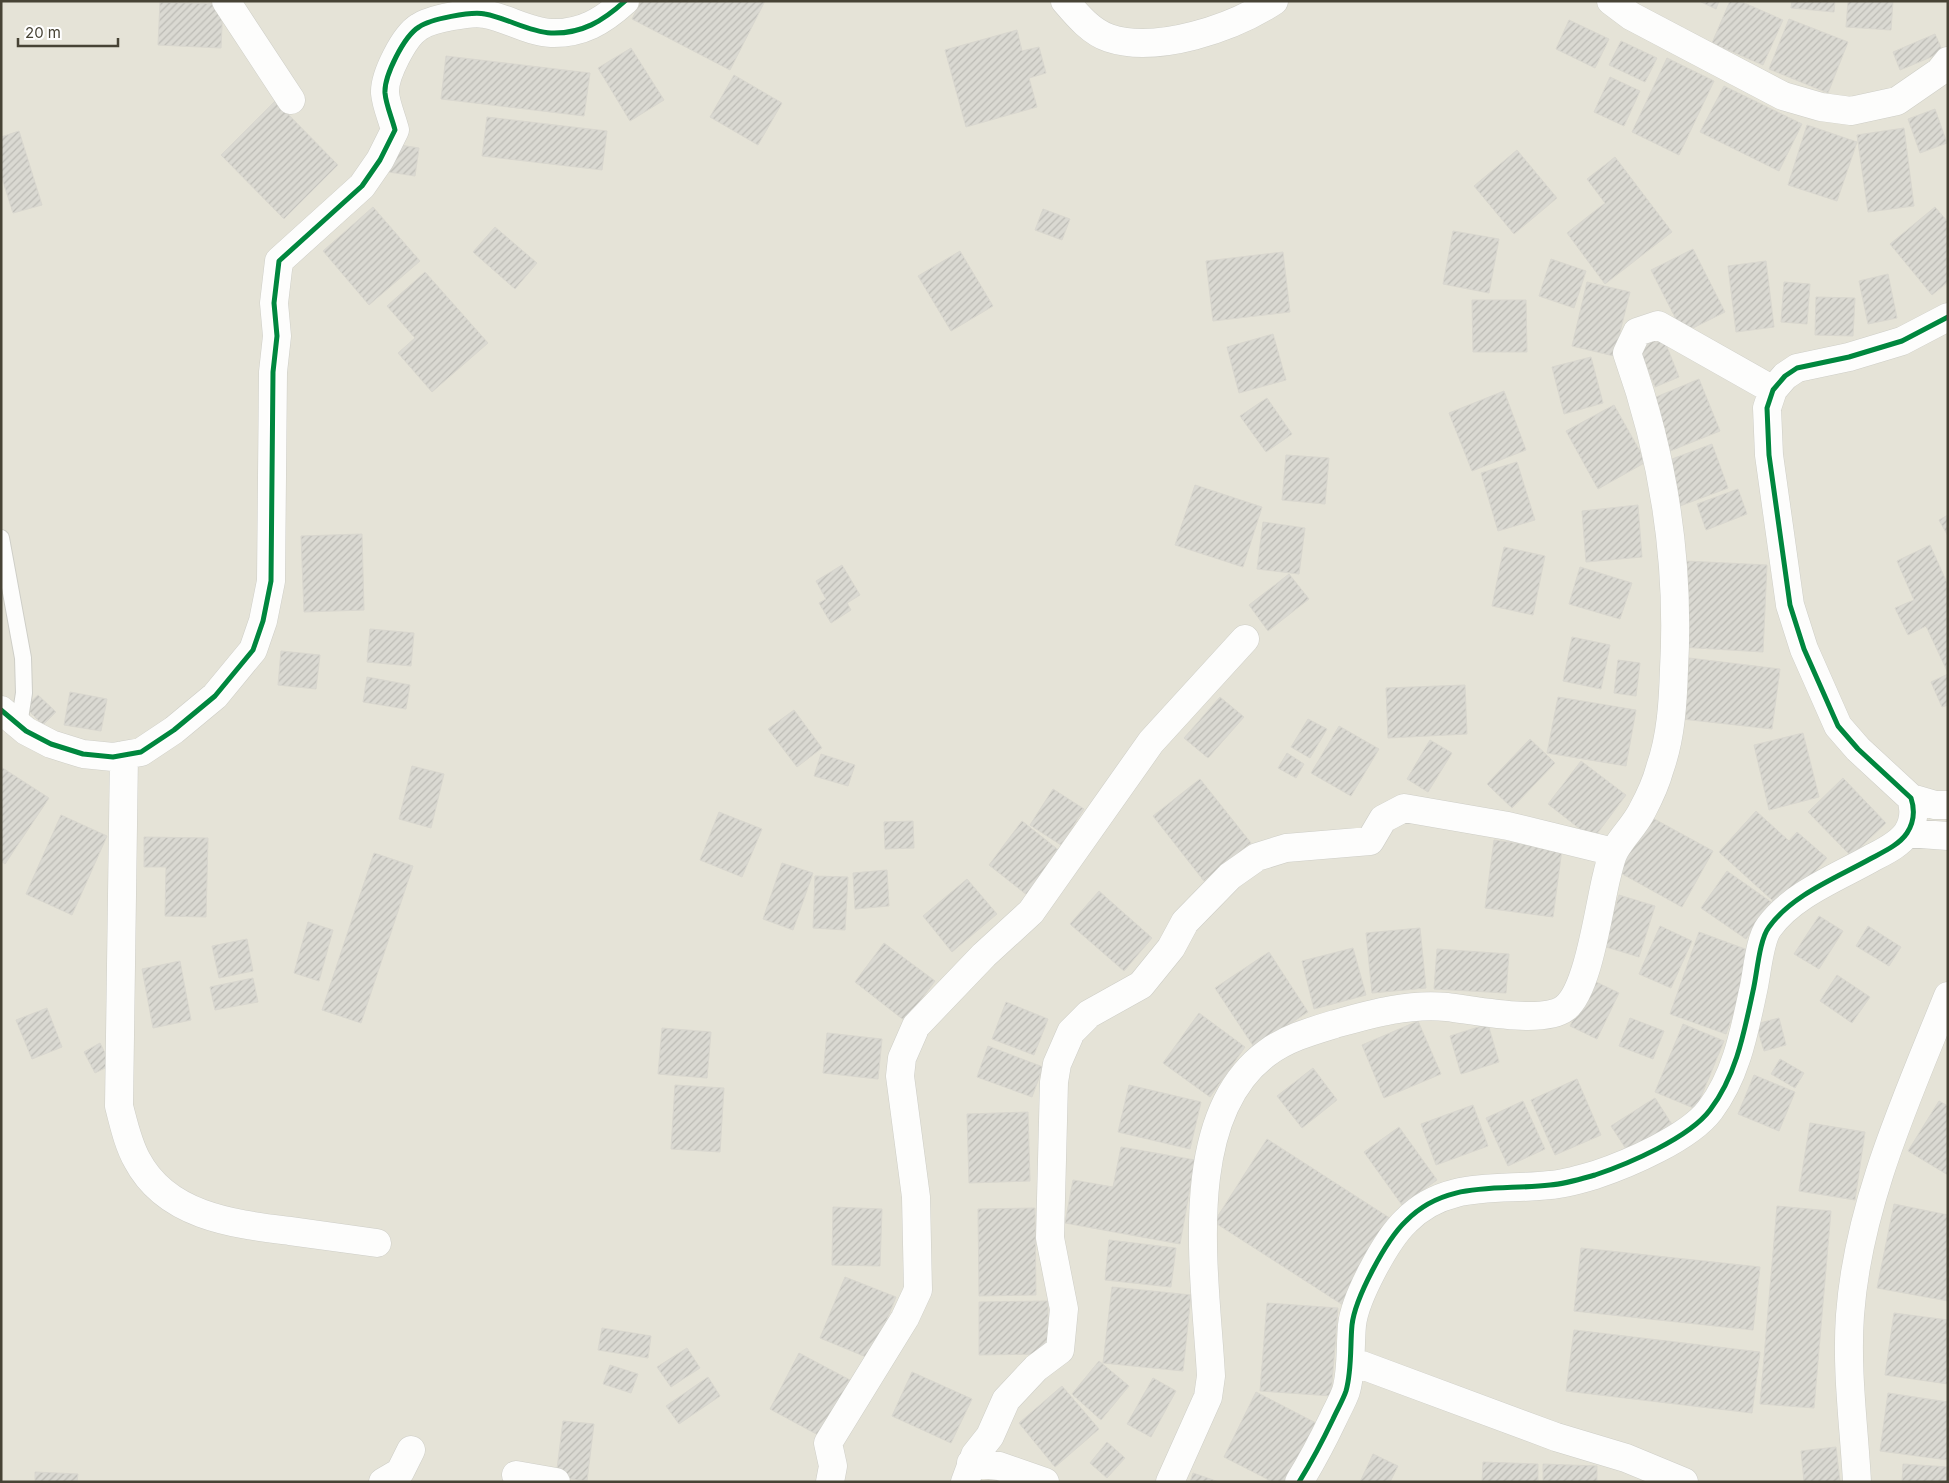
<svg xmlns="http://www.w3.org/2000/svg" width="1949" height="1483" font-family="Inter,sans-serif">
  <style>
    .residential { fill: #e5e3d7 }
    .building { fill: url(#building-hatch); stroke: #d9d7cf }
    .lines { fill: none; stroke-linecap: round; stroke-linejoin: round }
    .lane-casing { stroke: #cecec7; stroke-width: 18 }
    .street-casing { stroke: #cecec7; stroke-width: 29 }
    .lane { stroke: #fdfdfc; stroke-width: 16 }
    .street { stroke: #fdfdfc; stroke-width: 28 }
    .cycleway-casing { stroke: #fff; stroke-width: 8 }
    .cycleway { stroke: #00873e; stroke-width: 5 }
  </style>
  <defs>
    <pattern id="building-hatch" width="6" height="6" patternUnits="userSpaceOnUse" patternTransform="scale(1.25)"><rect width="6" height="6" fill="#dad9d2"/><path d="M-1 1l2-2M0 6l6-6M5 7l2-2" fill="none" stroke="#bcbbb5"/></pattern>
  </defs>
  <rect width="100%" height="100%" fill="#f0f0ea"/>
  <path class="residential" d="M1,1H1948V1482H1Z"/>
  <path class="building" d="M641,1H765L730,70L632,19Z
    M1699,1H1719L1716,9Z
    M1730,1H1740L1783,20L1763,65L1712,43Z
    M1792,1H1835L1834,12L1791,8Z
    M1848,1H1893L1891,30L1846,27Z
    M160,2L223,4L221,48L158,45Z
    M1789,19L1848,42L1828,93L1769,69Z
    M1569,20L1609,39L1595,68L1556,49Z
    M1017,30L1022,51L1039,47L1046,73L1029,78L1037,107L966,127L945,50Z
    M1935,34L1943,52L1900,70L1893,52Z
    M1621,41L1657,58L1645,82L1609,65Z
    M631,48L664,100L630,121L598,68Z
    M446,56L590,73L584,116L441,99Z
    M1667,58L1714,81L1679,155L1632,132Z
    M734,75L782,103L758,145L710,117Z
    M1610,77L1640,91L1624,126L1594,112Z
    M1724,86L1802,124L1779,171L1700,132Z
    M275,101L338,165L284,219L221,155Z
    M1935,109L1947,143L1920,153L1908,119Z
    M487,117L607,131L602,170L482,156Z
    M1807,125L1857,142L1837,201L1788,185Z
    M1904,128L1914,206L1868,212L1857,135Z
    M19,131L42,205L13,213L1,175V137Z
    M393,144L419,148L415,176L389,172Z
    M1517,150L1557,198L1514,234L1474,186Z
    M1615,157L1672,232L1605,284L1567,233L1605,203L1587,179Z
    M373,207L420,261L369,305L323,251Z
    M1935,207L1948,222V282L1932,295L1890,244Z
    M1043,209L1070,219L1062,240L1035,230Z
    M495,227L537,263L515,289L473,252Z
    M1453,231L1499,239L1489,293L1443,284Z
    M1693,249L1725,312L1683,333L1651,270Z
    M960,251L993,306L951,331L918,276Z
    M1283,252L1290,312L1213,321L1206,261Z
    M1551,259L1586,271L1574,308L1539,296Z
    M1766,261L1774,327L1736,332L1728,266Z
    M425,272L488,343L432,392L398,353L415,338L387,306Z
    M1888,274L1897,318L1868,324L1859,281Z
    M1587,282L1630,292L1614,356L1572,346Z
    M1784,282L1810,284L1807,324L1781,322Z
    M1816,297L1855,298L1853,336L1815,335Z
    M1472,300H1526L1527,352H1473Z
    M1273,334L1286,380L1239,393L1227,347Z
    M1663,337L1679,377L1655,387L1639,347Z
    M1591,357L1603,403L1564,414L1552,367Z
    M1699,379L1720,431L1670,451L1649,400Z
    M1504,391L1526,450L1472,471L1449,413Z
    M1267,398L1292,434L1266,452L1240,416Z
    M1614,405L1646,462L1598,489L1566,431Z
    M1712,444L1728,488L1680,506L1664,462Z
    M1286,455L1329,458L1325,504L1282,500Z
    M1517,462L1535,520L1498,531L1481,473Z
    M1195,485L1262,507L1243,567L1175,545Z
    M1738,489L1747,514L1706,530L1697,504Z
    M1638,505L1642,557L1586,562L1582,511Z
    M1948,515V536L1939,520Z
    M1263,522L1305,528L1299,574L1257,569Z
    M362,534L364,610L304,612L301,536Z
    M1930,545L1948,585V673L1926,626L1908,635L1895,608L1914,600L1897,561Z
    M1504,547L1545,556L1533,615L1492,606Z
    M1685,561L1767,565L1763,652L1680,647Z
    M842,565L860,595L847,603L851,610L831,623L819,603L826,599L816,581Z
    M1580,567L1632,583L1620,619L1569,604Z
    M1289,574L1309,599L1268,631L1249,605Z
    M370,629L414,633L411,666L367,662Z
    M1572,637L1610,645L1601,689L1563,681Z
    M281,651L320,655L316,689L278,685Z
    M1689,658L1780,669L1772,729L1682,719Z
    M1618,660L1640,663L1636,696L1614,693Z
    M1948,674V705L1942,707L1931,682Z
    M367,677L410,685L406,709L363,702Z
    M1465,685L1467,734L1388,738L1386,688Z
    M70,692L107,699L101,731L64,725Z
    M38,695L56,712L43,725L25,707Z
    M1220,697L1244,717L1208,758L1184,738Z
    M1558,697L1636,710L1626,766L1547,753Z
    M794,710L822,748L797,767L768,729Z
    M1308,719L1327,729L1310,758L1291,747Z
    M1339,726L1379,749L1351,796L1311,773Z
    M1803,733L1819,797L1769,810L1754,745Z
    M1530,739L1555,763L1512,808L1487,784Z
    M1430,740L1452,753L1428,792L1407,779Z
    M1287,753L1304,764L1296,778L1278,768Z
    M821,754L855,765L848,786L814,776Z
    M1581,761L1626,795L1593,839L1548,804Z
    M412,766L444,774L431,828L399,819Z
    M1,767L49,798L5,864L1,861Z
    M1843,778L1886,823L1851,856L1808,812Z
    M1200,779L1251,843L1204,881L1153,816Z
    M1053,789L1084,809L1061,845L1030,825Z
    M1756,811L1789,841L1797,832L1827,858L1782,909L1719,852Z
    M719,812L762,829L742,877L700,860Z
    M61,815L107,836L72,915L26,894Z
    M1647,815L1713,851L1682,907L1617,871Z
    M913,821L914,848L885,849L884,822Z
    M1022,821L1061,852L1027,895L989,865Z
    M144,837L208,838L206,917L165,916L166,867H144Z
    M1494,840L1562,849L1553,917L1485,908Z
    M374,853L413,866L361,1023L322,1010Z
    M782,863L813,873L793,930L763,919Z
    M887,870L889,906L855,909L853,873Z
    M1727,871L1771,902L1746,939L1701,908Z
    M815,876L848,877L845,930L813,928Z
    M967,879L997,914L952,952L923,916Z
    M1099,891L1152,938L1124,971L1070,924Z
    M1619,895L1655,906L1639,957L1603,946Z
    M1819,916L1843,931L1819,969L1794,954Z
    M308,922L333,930L319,981L294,973Z
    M1660,926L1692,941L1671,988L1639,974Z
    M1868,926L1901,947L1889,966L1856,946Z
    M1420,928L1426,988L1372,993L1366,933Z
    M1699,932L1756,953L1726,1034L1670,1014Z
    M247,939L253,971L219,978L212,946Z
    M884,943L935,981L905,1021L855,982Z
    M1353,948L1366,995L1314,1009L1302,961Z
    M1437,949L1509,954L1506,993L1434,989Z
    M1269,952L1308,1012L1254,1047L1215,988Z
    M180,961L191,1020L153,1028L142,969Z
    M1837,975L1870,997L1852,1023L1820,1001Z
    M253,978L258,1002L215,1010L210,987Z
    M1592,980L1619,993L1597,1039L1570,1026Z
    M1006,1002L1048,1019L1034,1055L992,1039Z
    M47,1008L62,1047L32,1059L16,1020Z
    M1199,1013L1245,1047L1210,1097L1163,1063Z
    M1630,1018L1664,1031L1653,1059L1619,1046Z
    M1779,1018L1786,1045L1764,1051L1756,1024Z
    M1418,1021L1441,1074L1384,1098L1362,1045Z
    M1488,1024L1499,1062L1461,1074L1450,1036Z
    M1683,1024L1724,1041L1696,1109L1655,1092Z
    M662,1028L711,1032L707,1078L658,1074Z
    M827,1033L882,1039L878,1079L823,1073Z
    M100,1043L111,1065L95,1073L84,1052Z
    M988,1046L1043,1067L1032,1097L977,1077Z
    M1780,1059L1804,1073L1795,1088L1771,1074Z
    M1313,1068L1337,1100L1302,1128L1277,1096Z
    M1754,1075L1795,1092L1779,1131L1738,1114Z
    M1577,1079L1601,1135L1555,1155L1531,1100Z
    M675,1085L724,1088L720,1152L671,1149Z
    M1129,1085L1201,1102L1190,1149L1118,1132Z
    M1655,1098L1673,1126L1630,1155L1611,1126Z
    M1523,1101L1545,1149L1508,1166L1486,1118Z
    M1939,1101L1948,1106V1175L1908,1151Z
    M1473,1105L1488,1146L1436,1165L1421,1124Z
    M1028,1112L1030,1181L969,1183L967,1114Z
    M1810,1123L1865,1132L1855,1200L1799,1191Z
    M1399,1127L1437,1180L1402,1205L1364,1152Z
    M1267,1139L1399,1224L1346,1307L1214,1222Z
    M1121,1147L1195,1160L1180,1244L1065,1223L1073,1180L1113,1187Z
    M1894,1204L1948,1215V1301L1877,1288Z
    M1777,1206L1831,1211L1814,1408L1760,1404Z
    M833,1207L882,1209L880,1266L832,1265Z
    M1035,1208L1036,1295L979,1296L978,1209Z
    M1109,1240L1176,1248L1171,1287L1105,1280Z
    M1581,1248L1760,1267L1753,1330L1574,1311Z
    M845,1277L896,1297L871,1359L820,1338Z
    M1112,1287L1191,1295L1183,1371L1103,1363Z
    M1048,1301V1354L979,1355V1302Z
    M1267,1303L1338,1308L1331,1396L1260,1391Z
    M1894,1313L1948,1320V1384L1885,1375Z
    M602,1328L651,1336L648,1358L598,1350Z
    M1574,1330L1760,1352L1752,1413L1566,1391Z
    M687,1348L700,1368L671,1387L657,1367Z
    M799,1353L850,1380L820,1436L770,1409Z
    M1099,1361L1129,1386L1101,1420L1072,1394Z
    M610,1365L638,1374L631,1393L603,1384Z
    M912,1372L972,1399L951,1443L892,1416Z
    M708,1377L720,1396L679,1424L666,1406Z
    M1153,1378L1176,1391L1151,1437L1127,1424Z
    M1062,1386L1099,1429L1055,1467L1019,1423Z
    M1256,1392L1318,1424L1288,1482H1273L1224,1457Z
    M1888,1393L1948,1402V1460L1880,1451Z
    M563,1421L594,1424L587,1481L556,1477Z
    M1107,1442L1125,1458L1107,1478L1090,1463Z
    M1836,1447L1840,1482H1804L1801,1451Z
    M1373,1454L1398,1466L1390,1482H1360Z
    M1483,1462L1538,1464V1482H1482Z
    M1543,1464L1597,1466V1482H1543Z
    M1903,1464L1948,1467V1482H1902Z
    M35,1472L78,1474L77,1482H35Z
    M1193,1473L1219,1482H1190Z"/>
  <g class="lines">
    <g class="lane-casing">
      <path id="lane" d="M1,538L23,658L24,693L19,725"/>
    </g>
    <g class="street-casing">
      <path id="street" d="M226,1L291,100
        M1065,1C1077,15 1091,32 1109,38C1157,54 1233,28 1274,1
        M1611,1L1631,16L1783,96L1821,107L1851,111L1897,101L1939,72L1948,61
        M1,710L26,731L51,744L83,754L113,757L141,752L174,730L215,696L253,650L263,621L271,581L273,372L277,336L274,303L279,261L362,186L380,160L395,130C392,118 386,105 385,93C384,76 404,36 419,27C430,19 472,11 485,14C507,18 529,32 551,33C582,34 603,21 625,1
        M124,755L119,1106C124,1125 128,1144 137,1160C167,1217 235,1224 290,1231C319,1235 348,1239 377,1243
        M1911,798L1935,805H1948
        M1907,833L1948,836
        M1351,1361L1556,1437L1626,1458L1684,1482
        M971,1463L999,1466L1045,1482
        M516,1475L556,1482
        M383,1482L400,1472L411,1450
        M830,1482L833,1466L828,1443L905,1318L918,1290L916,1197L900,1076L902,1058L916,1026L984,955L1031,912L1151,742L1245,639
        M965,1482L975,1455L990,1436L1006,1400L1036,1368L1060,1350L1064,1309L1050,1238L1054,1082L1057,1064L1071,1032L1089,1014L1141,985L1171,948L1185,922L1230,876L1257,857L1286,848L1370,841L1383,819L1404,808L1508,826L1614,852
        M1170,1482L1208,1397L1211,1376C1206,1280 1178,1118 1267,1053C1287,1038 1312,1031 1335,1024C1371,1014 1409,1003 1447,1007C1474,1010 1543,1025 1565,1008C1589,990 1599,905 1607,875C1609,867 1611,857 1615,850C1623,836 1635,825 1642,811C1649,798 1656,783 1660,768C1671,737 1673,702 1674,669C1680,561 1663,454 1627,353L1637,332L1658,325L1773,390
        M1299,1482C1312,1461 1323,1440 1333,1419C1337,1410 1343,1400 1346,1391C1352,1370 1350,1346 1352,1325C1355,1298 1386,1240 1406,1221C1446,1180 1498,1191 1550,1185C1565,1184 1581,1179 1595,1175C1628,1164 1689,1138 1710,1110C1736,1076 1744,1033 1753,991C1757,975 1759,940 1769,927C1792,895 1836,878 1870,859C1883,852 1899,845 1907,833C1914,822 1915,810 1911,798L1858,749L1838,726L1804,649L1790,605L1769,455L1767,408L1773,390L1785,376L1797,368L1849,357L1902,341L1948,317
        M1857,1482C1854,1426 1846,1371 1850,1315C1858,1204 1907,1098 1948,996"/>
    </g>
    <use href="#lane" class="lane"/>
    <use href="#street" class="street"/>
    <g class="cycleway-casing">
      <path id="cycleway" d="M1,710L26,731L51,744L83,754L113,757L141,752L174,730L215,696L253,650L263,621L271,581L273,372L277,336L274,303L279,261L362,186L380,160L395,130C392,118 386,105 385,93C384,76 404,36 419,27C430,19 472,11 485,14C507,18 529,32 551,33C582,34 603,21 625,1
        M1299,1482C1312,1461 1323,1440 1333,1419C1337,1410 1343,1400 1346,1391C1352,1370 1350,1346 1352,1325C1355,1298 1386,1240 1406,1221C1446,1180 1498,1191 1550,1185C1565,1184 1581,1179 1595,1175C1628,1164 1689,1138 1710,1110C1736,1076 1744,1033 1753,991C1757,975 1759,940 1769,927C1792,895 1836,878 1870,859C1883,852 1899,845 1907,833C1914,822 1915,810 1911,798L1858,749L1838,726L1804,649L1790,605L1769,455L1767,408L1773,390L1785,376L1797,368L1849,357L1902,341L1948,317"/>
    </g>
    <use href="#cycleway" class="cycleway"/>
  </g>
  <rect width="1949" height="1483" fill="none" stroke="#474335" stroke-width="5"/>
  <path d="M18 38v8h100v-8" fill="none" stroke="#474335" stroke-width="2.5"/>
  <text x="25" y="38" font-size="15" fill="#474335" stroke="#ffffff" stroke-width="4" paint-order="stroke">20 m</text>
</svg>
